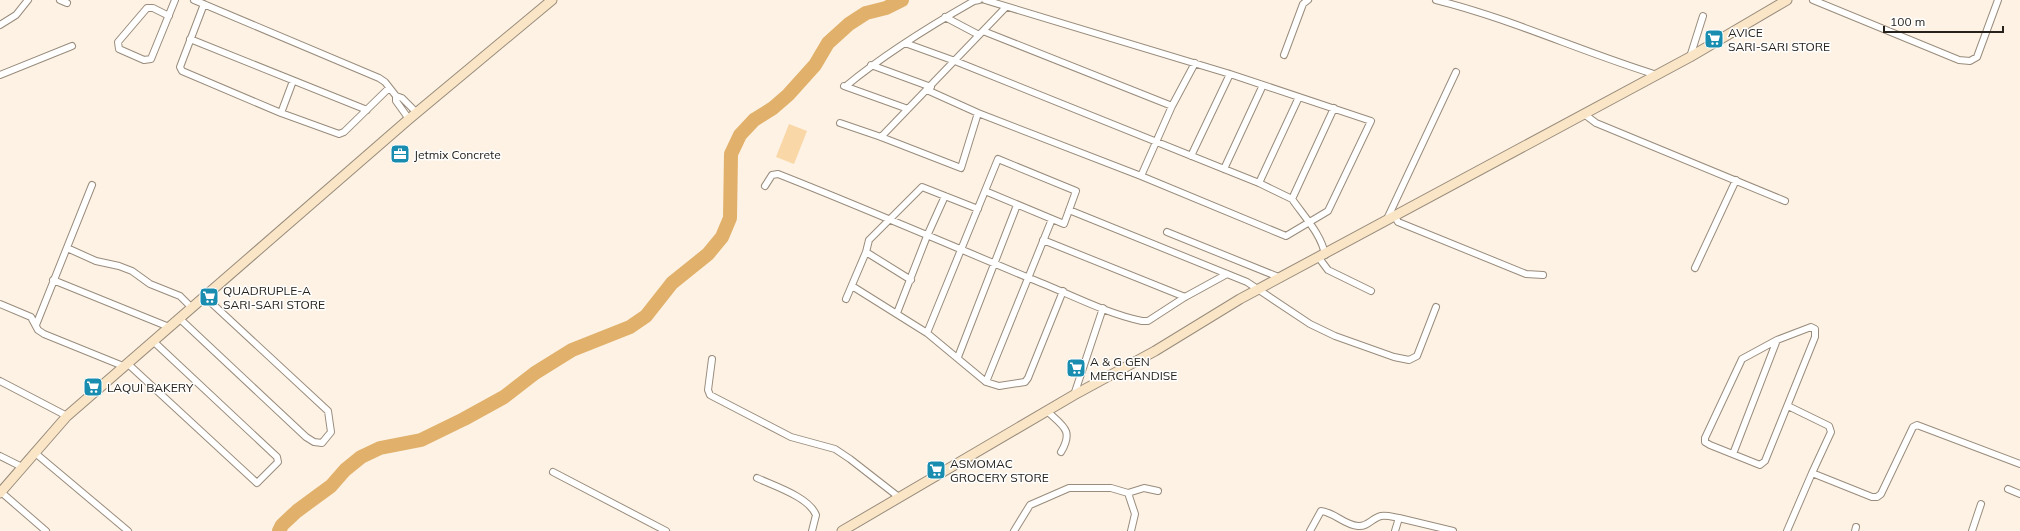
<svg xmlns="http://www.w3.org/2000/svg" width="2020" height="531" font-family="Mulish,sans-serif">
  <style>
    .green { fill: #fad7a6 }
    .lines { fill: none; stroke-linecap: round; stroke-linejoin: round }
    .river { stroke: #e1b06a; stroke-width: 14 }
    .street-casing { stroke: #998c7c; stroke-width: 8 }
    .secondary-casing { stroke: #998c7c; stroke-width: 11 }
    .street { stroke: #fff; stroke-width: 6 }
    .secondary { stroke: #fae6c7; stroke-width: 9 }
    .labels { text-anchor: middle; dominant-baseline: central; stroke-width: 3; stroke-linejoin: round; paint-order: stroke }
    .poi-label { font-size: 12px; fill: #26211b; stroke: #fff; text-anchor: start }
  </style>
  <rect width="100%" height="100%" fill="#fdf2e4"/>
  <path class="green" d="M789,124L807,131L794,164L776,157Z"/>
  <g class="lines">
    <path class="river" d="M279,531L282,525L297,511L331,486L345,470L361,457L380,448L421,440L464,419L504,397L535,373L572,350L630,327L646,316L672,283L708,254L722,237L730,218L731,154L740,135L754,120L773,108L788,95L815,65L828,43L849,24L866,13L886,8L902,0"/>
    <g class="street-casing">
      <path id="street" d="M60,0L67,3
        M194,0L379,78L385,82L396,96L402,98L417,113
        M1436,0C1512,19 1582,52 1657,75
        M1813,0L1959,60L1970,61L1977,57L1998,0
        M204,4L180,67L182,71L281,113L339,134L344,132L389,88
        M169,16L153,8H147L118,42L119,49L144,60L151,59L175,0
        M945,17L979,35
        M0,25L16,15L28,0
        M983,31L1172,106
        M190,39L367,110
        M905,43L955,61L1259,183L1292,199C1303,215 1322,235 1325,255
        M1284,55L1303,4L1308,0
        M1690,57L1703,16
        M871,65L931,87
        M0,75L72,46
        M844,86L908,109
        M846,86C886,53 930,26 974,1L979,0
        M927,90L978,113L1141,176L1286,236L1328,211L1371,121L1230,74L985,0
        M396,96V101L409,119
        M281,113L293,81
        M1584,114L1596,123L1785,201
        M840,123L881,137L961,168L978,113
        M881,137L1006,7
        M1191,156L1230,74
        M1224,169L1263,85
        M1141,176L1172,106L1195,63
        M1259,183L1299,97
        M765,186L772,175L778,174C862,207 945,243 1029,278C1066,292 1104,313 1142,321H1148L1185,297L1227,274
        M1292,199L1334,108
        M1069,210L1247,282L1310,324L1335,336L1394,357L1409,360L1417,356L1436,307
        M1394,215L1398,222L1526,274L1543,275
        M1387,219L1456,72
        M1167,232L1281,278
        M1043,240L1185,297
        M67,248L96,261L119,266L132,271L150,284L180,296L191,307
        M866,252L911,280
        M1319,258L1328,270L1371,291
        M1695,268L1736,180
        M53,280L169,327
        M852,286L927,333L986,382L999,386L1025,382L1028,378L1063,291
        M846,299L866,252L869,240L922,187L978,209
        M0,304L31,317L38,330L44,334L123,366
        M897,313L927,236L945,196
        M179,318L306,437L314,442L322,443L331,432L328,411L204,296
        M36,325L92,185
        M927,333L998,159L1076,191L1064,224L985,191
        M958,357L1017,205
        M712,359L708,390L710,395L791,437L835,449L850,459L900,498
        M127,363L257,483L278,462L277,457L153,341
        M0,381L67,416
        M986,382L1052,219
        M1074,395L1103,308
        M1788,406L1829,426L1831,432L1812,473L1872,497H1877L1881,494L1913,427L1917,425L2020,464
        M1047,411C1063,426 1074,430 1061,452
        M34,452L128,531
        M1733,454L1777,340L1811,327L1815,329V337L1765,461L1760,465L1710,445L1705,442V438L1742,359L1777,340
        M0,456L22,467
        M553,472L666,531
        M757,478C774,486 809,497 816,515L812,531
        M2008,489L2020,494
        M1,492L46,531
        M1128,493L1135,514L1131,531
        M1014,531L1030,505L1069,488H1111L1128,493L1144,488L1158,491
        M1310,531L1321,511C1334,512 1344,525 1358,526C1368,527 1372,518 1381,516C1387,515 1393,517 1399,518
        M1395,531L1399,518L1453,531
        M1787,531L1812,473
        M1855,531L1856,527
        M1972,531L1981,504"/>
    </g>
    <g class="secondary-casing">
      <path id="secondary" d="M0,493L67,416L409,119L552,0
        M842,531L1074,395L1155,351L1240,299L1690,57L1787,0"/>
    </g>
    <use href="#street" class="street"/>
    <use href="#secondary" class="secondary"/>
  </g>
  <defs>
    <g id="supermarket-square" transform="scale(1)"><rect x="-9" y="-9" width="18" height="18" rx="4" fill="#188db0" stroke="#fff"/><path d="M-6-5.5h2.5l.6 2H6L4.5 2H-2.5L-4.4-4H-6ZM-1.5 3.2a1.3 1.3 0 1 0 .1 0ZM3 3.2a1.3 1.3 0 1 0 .1 0Z" fill="#fff"/></g>
    <g id="office-square" transform="scale(1)"><rect x="-9" y="-9" width="18" height="18" rx="4" fill="#188db0" stroke="#fff"/><path d="M-6-3h4V-5.5h4V-3h4V5H-6ZM-1-4.5V-3h2v-1.5ZM-6 0V1H6V0Z" fill="#fff"/></g>
  </defs>
  <g fill-rule="evenodd">
    <use href="#supermarket-square" x="1714" y="39"/>
    <use href="#office-square" x="400" y="154"/>
    <use href="#supermarket-square" x="209" y="297"/>
    <use href="#supermarket-square" x="1076" y="368"/>
    <use href="#supermarket-square" x="93" y="387"/>
    <use href="#supermarket-square" x="936" y="470"/>
  </g>
  <g class="labels">
    <g class="poi-label">
      <text x="1728" y="32">AVICE<tspan x="1728" dy="14">SARI-SARI STORE</tspan></text>
      <text x="414" y="154">Jetmix Concrete</text>
      <text x="223" y="290">QUADRUPLE-A<tspan x="223" dy="14">SARI-SARI STORE</tspan></text>
      <text x="1090" y="361">A &amp; G GEN<tspan x="1090" dy="14">MERCHANDISE</tspan></text>
      <text x="107" y="387">LAQUI BAKERY</text>
      <text x="950" y="463">ASMOMAC<tspan x="950" dy="14">GROCERY STORE</tspan></text>
    </g>
  </g>
  <path d="M1884 26v6h119v-6" fill="none" stroke="#26211b" stroke-width="2"/>
  <text x="1890" y="26" font-size="12" fill="#26211b" stroke="#ffffff" stroke-width="3" paint-order="stroke">100 m</text>
</svg>
